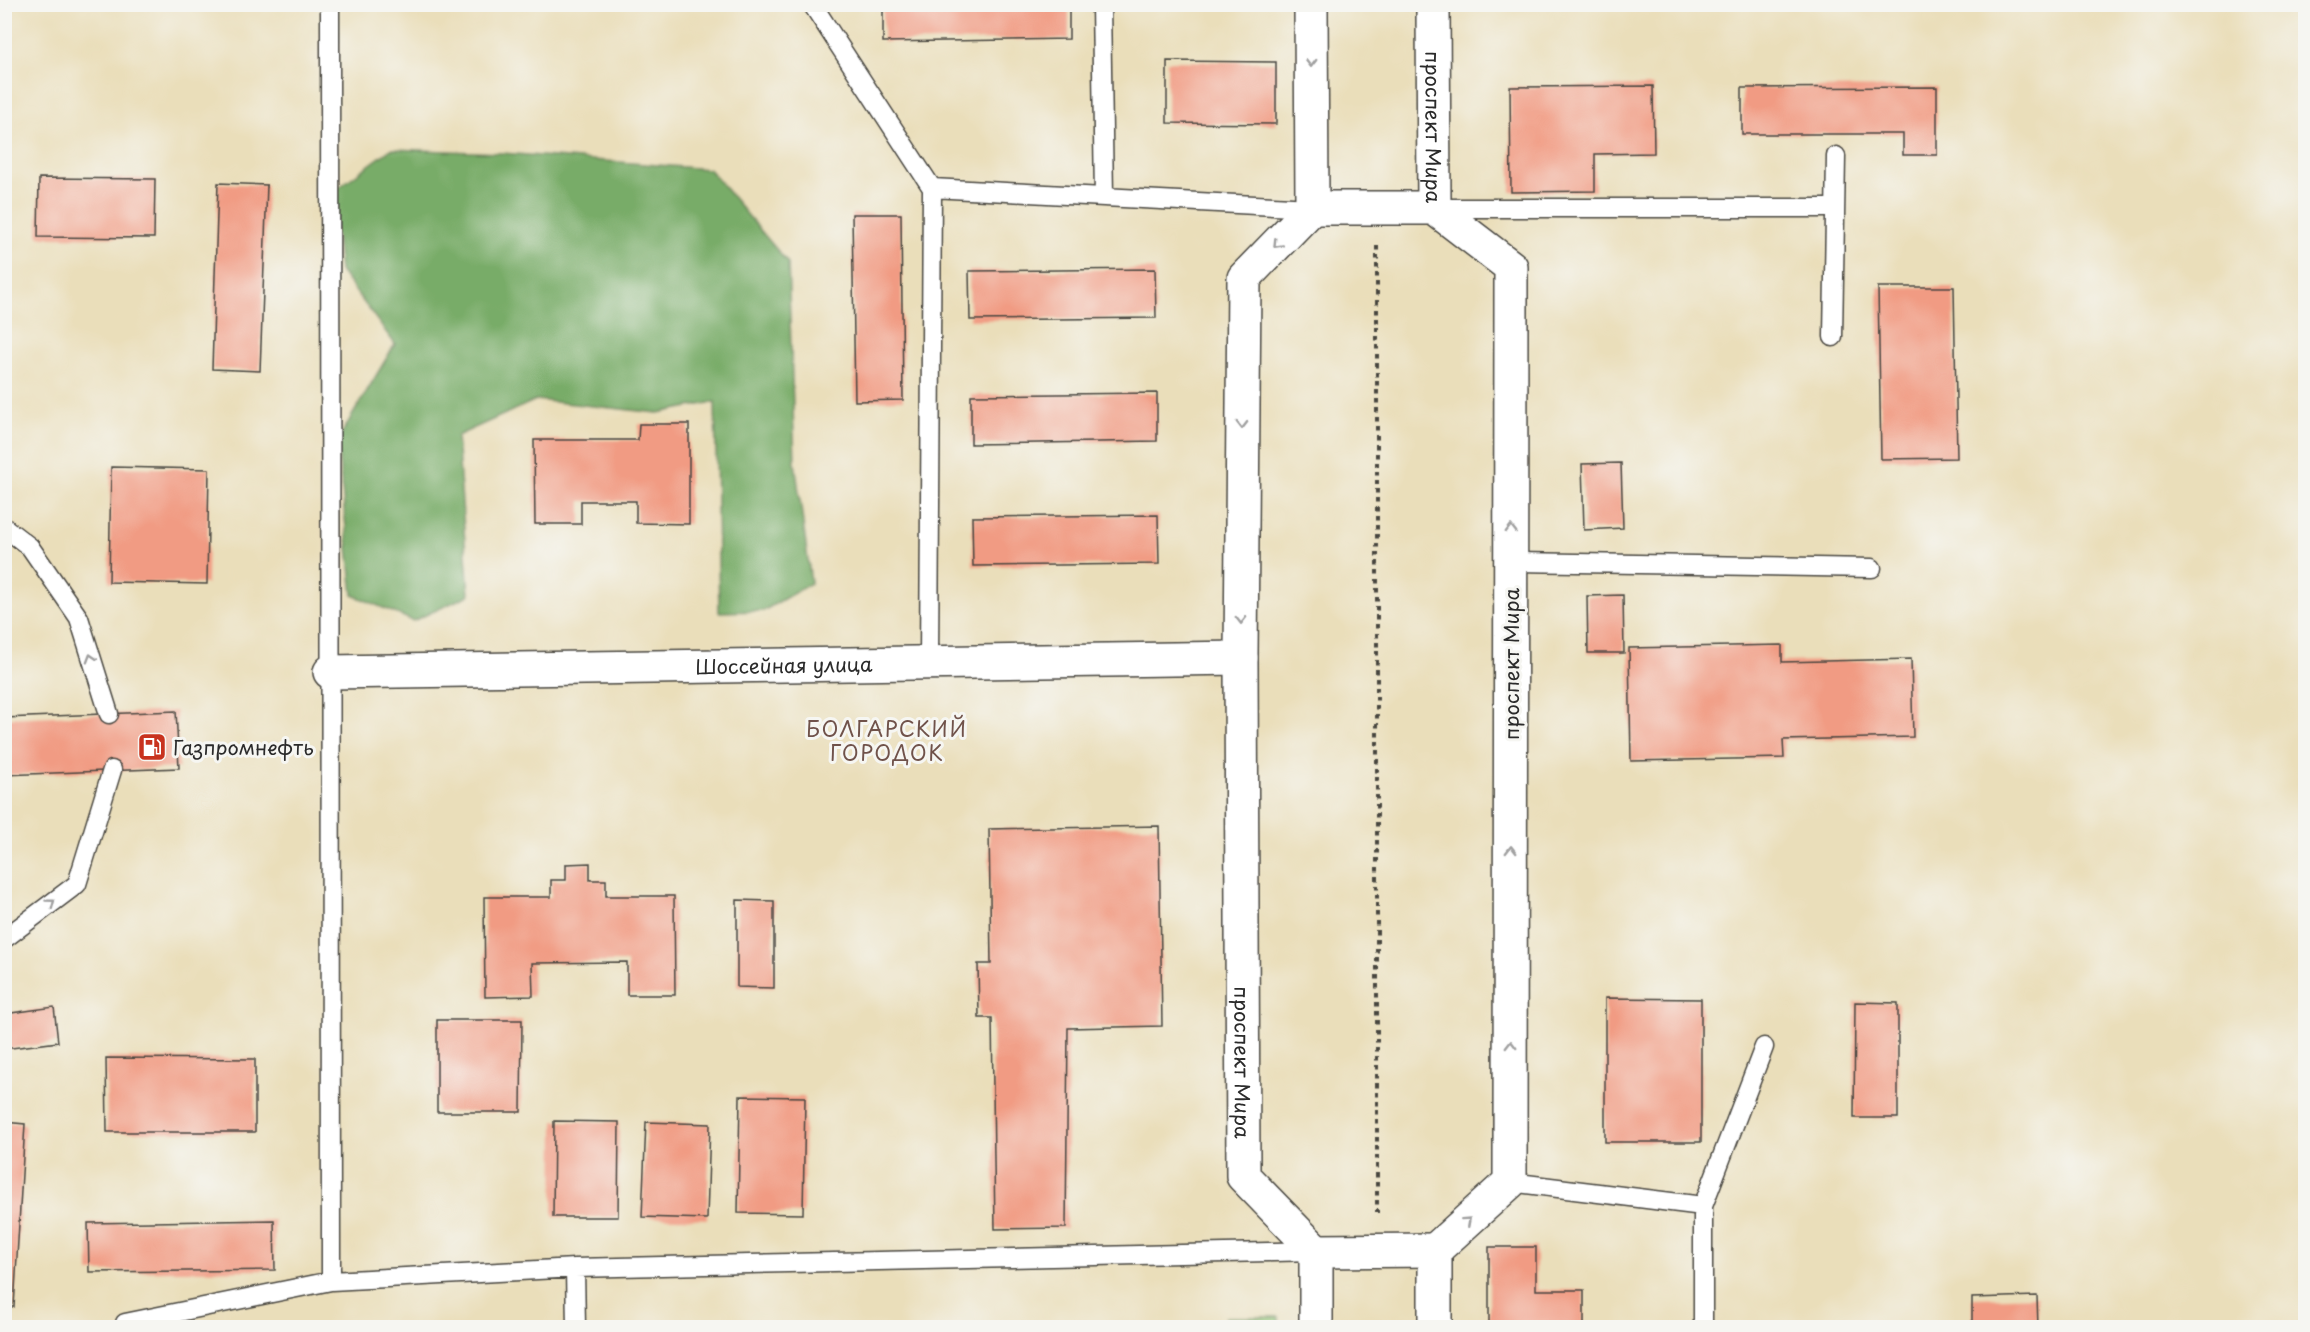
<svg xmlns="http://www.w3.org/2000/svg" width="2310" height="1332" font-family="'Playpen Sans',sans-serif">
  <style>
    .green { fill: #96c878; stroke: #607a52; stroke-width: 1.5 }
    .forest { fill: #78ac68; stroke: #526c4a; stroke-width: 1.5 }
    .building { fill: #f19b83 }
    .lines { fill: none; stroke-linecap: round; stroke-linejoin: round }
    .service-casing { stroke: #484640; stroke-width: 21 }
    .minor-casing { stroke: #484640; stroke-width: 36 }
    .path { stroke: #484640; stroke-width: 4; stroke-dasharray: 4.5 4.5; stroke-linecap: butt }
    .service { stroke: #fff; stroke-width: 18 }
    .minor { stroke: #fff; stroke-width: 33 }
    .oneway { stroke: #a0a0a0 }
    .labels { text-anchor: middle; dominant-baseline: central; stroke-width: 6; stroke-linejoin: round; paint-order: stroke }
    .street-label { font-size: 20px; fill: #2b2b2b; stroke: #f6f6f2 }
    .poi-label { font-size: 20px; fill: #2b2b2b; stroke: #f6f6f2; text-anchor: start }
    .neighbourhood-label { font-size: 21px; letter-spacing: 1.5px; fill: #70524a; stroke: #f6f6f2 }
  </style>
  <rect width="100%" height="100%" fill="#f6f6f2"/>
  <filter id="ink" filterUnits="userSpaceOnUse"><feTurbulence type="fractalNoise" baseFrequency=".0167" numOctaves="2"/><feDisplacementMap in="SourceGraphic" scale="12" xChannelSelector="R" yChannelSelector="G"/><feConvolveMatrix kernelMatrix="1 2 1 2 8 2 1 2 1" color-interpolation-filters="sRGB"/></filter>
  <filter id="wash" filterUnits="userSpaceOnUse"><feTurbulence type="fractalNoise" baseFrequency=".008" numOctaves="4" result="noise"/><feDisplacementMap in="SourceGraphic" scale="24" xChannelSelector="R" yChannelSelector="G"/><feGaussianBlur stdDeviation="1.35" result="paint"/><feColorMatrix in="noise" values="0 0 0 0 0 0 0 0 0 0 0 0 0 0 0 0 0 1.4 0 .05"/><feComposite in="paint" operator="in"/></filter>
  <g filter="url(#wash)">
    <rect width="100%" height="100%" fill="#eadeba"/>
    <path class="green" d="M1226,1317H1279V1327H1226Z"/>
    <path class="forest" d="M391,149L502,153L709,169L788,263L795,462L811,583L763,611L719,612L715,402L658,413L536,400L457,436L469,595L413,621L353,595L337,441L395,344L340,271L331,193Z"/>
    <g id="blocks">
      <path class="building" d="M883,4H1069V39L883,42Z
        M1167,61L1276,62V124L1167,123Z
        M1653,86L1654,153L1595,154V191L1511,192L1510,87Z
        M1937,87V155H1903V134H1742V88Z
        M39,178L155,179L154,238L38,237Z
        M218,183L267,185L260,371L212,369Z
        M852,214H901L903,400L855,401Z
        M1155,269L1156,318L970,320L969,271Z
        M1878,287H1954L1957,458L1881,459Z
        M1157,393V441L971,444V395Z
        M639,424H689V524L636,523V501H581V524H535L534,440H638Z
        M1621,463L1623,528L1584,530L1582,464Z
        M111,467L209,469L207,584L109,582Z
        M1158,515L1159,564L973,566L972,517Z
        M1623,595L1624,653H1588L1587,596Z
        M1782,645V662L1911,659L1913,737L1783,740L1784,758L1631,761L1629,648Z
        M176,711L179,768L4,775V718Z
        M1159,826L1162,1026L1068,1028L1066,1228L995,1229L992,1018H979L978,964H991L989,829Z
        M590,863V880H606V896H674L675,995H627V962L532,963L533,996L485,997L484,897H551V880H566V864Z
        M737,900L774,901V988L737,987Z
        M1605,998L1701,999V1142H1605Z
        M1855,1002L1898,1003V1118H1854Z
        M54,1007L58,1042L4,1049V1014Z
        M437,1020H522L521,1112H437Z
        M106,1058L255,1059V1132H107Z
        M740,1096L805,1097L803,1214L738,1213Z
        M554,1121L619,1122L618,1217H553Z
        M4,1122L25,1124L14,1307H4Z
        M646,1122L710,1124L707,1219L642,1217Z
        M274,1220L275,1270L89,1272L88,1223Z
        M1489,1247H1536V1290H1584V1328H1489Z
        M2037,1296L2038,1328H1972V1298Z"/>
    </g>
  </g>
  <g filter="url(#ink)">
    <use href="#blocks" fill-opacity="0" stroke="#484640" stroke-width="1.5"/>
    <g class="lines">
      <g class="service-casing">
        <path id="service" d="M330,4L331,1281
          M812,4L932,188L929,663
          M1101,4L1104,197
          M932,188L1312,208
          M1438,208H1835
          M1833,337L1836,156
          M4,527L30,547L79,618L109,714
          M1511,562L1872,568
          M4,939L77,884L112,770
          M1510,1182L1703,1206V1328
          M1703,1206L1764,1047
          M575,1268L576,1328
          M125,1328V1323L331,1281L575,1268L1316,1251"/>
      </g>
      <g class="minor-casing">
        <g id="minor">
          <path id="s1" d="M1311,4L1312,208L1244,278L1241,658L1243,1176L1316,1251V1328"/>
          <path id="s2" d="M1433,4L1434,208L1511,267L1510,1182L1435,1250V1328"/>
          <path d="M1312,208H1434"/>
          <path id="s3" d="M330,672L1241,658"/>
          <path d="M1316,1251L1435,1250"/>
        </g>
      </g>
      <path class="path" d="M1377,246V1213"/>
      <use href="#service" class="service"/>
      <use href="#minor" class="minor"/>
    </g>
    <defs><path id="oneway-chevron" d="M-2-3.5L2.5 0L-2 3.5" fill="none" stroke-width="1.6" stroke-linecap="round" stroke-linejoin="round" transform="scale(1.5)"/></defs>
    <g class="oneway">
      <use href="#oneway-chevron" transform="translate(1311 63) rotate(90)"/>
      <use href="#oneway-chevron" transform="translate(1277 244) rotate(134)"/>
      <use href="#oneway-chevron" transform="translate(1242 425) rotate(90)"/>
      <use href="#oneway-chevron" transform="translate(1511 529) rotate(-90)"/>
      <use href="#oneway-chevron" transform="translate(1241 620) rotate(90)"/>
      <use href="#oneway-chevron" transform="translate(91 658) rotate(-107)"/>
      <use href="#oneway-chevron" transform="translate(1511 850) rotate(-90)"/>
      <use href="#oneway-chevron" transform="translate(51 903) rotate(-37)"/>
      <use href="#oneway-chevron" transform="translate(1511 1045) rotate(-90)"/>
      <use href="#oneway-chevron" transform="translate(1467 1221) rotate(-42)"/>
    </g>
  </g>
  <defs>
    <g id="fuel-square" transform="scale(1.5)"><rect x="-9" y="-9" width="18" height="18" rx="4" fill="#c8321e" stroke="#f6f6f2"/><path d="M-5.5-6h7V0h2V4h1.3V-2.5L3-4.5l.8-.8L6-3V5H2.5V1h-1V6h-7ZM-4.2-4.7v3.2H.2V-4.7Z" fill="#fff"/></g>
  </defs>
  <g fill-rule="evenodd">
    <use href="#fuel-square" x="152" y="747"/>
  </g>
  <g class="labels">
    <g class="street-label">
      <text stroke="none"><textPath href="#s2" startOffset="123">проспект Мира</textPath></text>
      <text transform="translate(1511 664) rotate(-90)">проспект Мира</text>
      <text stroke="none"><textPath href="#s3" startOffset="454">Шоссейная улица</textPath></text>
      <text stroke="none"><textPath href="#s1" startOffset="1086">проспект Мира</textPath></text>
    </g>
    <g class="poi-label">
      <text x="173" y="747">Газпромнефть</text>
    </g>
    <g class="neighbourhood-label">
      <text x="887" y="728">БОЛГАРСКИЙ<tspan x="887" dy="24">ГОРОДОК</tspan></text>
    </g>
  </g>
  <rect width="2310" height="1332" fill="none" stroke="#f6f6f2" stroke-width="24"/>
</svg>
